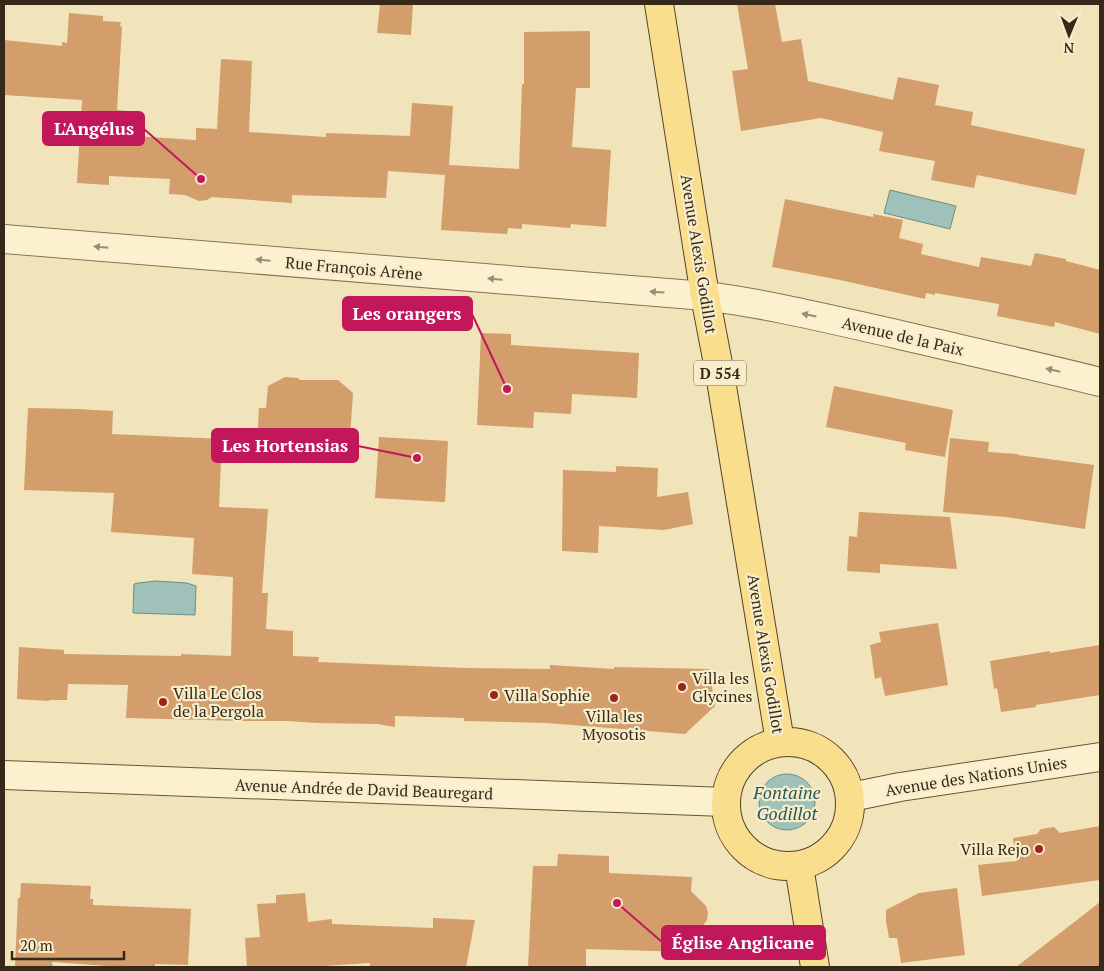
<svg xmlns="http://www.w3.org/2000/svg" width="1104" height="971" font-family="'PT Serif',serif">
  <style>
    .water { fill: #9fc1b9; stroke: #668f87 }
    .building { fill: #d39d6c }
    .lines { fill: none; stroke-linecap: round; stroke-linejoin: round }
    .street-casing { stroke: #897353; stroke-width: 30 }
    .secondary-casing { stroke: #6b5437; stroke-width: 30 }
    .primary-casing { stroke: #564028; stroke-width: 30 }
    .street { stroke: #fcf1ce; stroke-width: 28 }
    .secondary { stroke: #fcf1ce; stroke-width: 28 }
    .primary { stroke: #f9de8d; stroke-width: 28 }
    .oneway { fill: #9a8d74 }
    .poi-dot { fill: #9d241e; stroke: #f8edca; stroke-width: 2 }
    .labels { text-anchor: middle; dominant-baseline: central; stroke-width: 4.5; stroke-linejoin: round; paint-order: stroke }
    .shield { fill: #f8edca; stroke: #71644f; stroke-width: 1 }
    .shield-label { font-size: 15px; font-weight: bold; fill: #37291a }
    .street-label { font-size: 16px; fill: #37291a; stroke: #f8edca }
    .poi-label { font-size: 16px; fill: #37291a; stroke: #f8edca; text-anchor: start }
    .water-label { font-size: 18px; font-style: italic; fill: #275858; stroke: #f8edca }
    .leader { fill: none; stroke: #c2185b; stroke-width: 2 }
    .callout-dot { fill: #c2185b; stroke: #f8edca; stroke-width: 2 }
    .callout { fill: #c2185b; stroke: #c2185b; stroke-width: 2 }
    .callout-label { font-size: 18px; text-anchor: middle; font-weight: bold; fill: #fff }
  </style>
  <rect width="100%" height="100%" fill="#f1e4ba"/>
  <path class="water" d="M890,190L956,206L950,229L884,213Z
    M156,581L187,583L196,586L195,615L133,613L134,584L138,583Z
    M759 802a28 28 0 1 1 56 0a28 28 0 1 1-56 0Z"/>
  <path class="building" d="M380,4H413L411,35L377,33Z
    M737,4H775L782,42L801,39L808,81L893,100L898,77L939,85L935,105L973,112L971,125L1085,149L1076,195L977,175L974,188L931,180L935,161L879,151L883,132L821,118L741,131L732,71L748,69Z
    M69,13L103,16V21L121,22L120,26L122,27L117,110L136,112L134,136L196,140V128L217,129L221,59L252,61L249,132L326,137V133L410,136L412,103L453,106L449,165L519,169L522,84H524V32L590,31V88H576L572,147L611,150L606,227L571,224L570,228L522,224V229L508,228L507,234L441,230L445,175L388,171L386,198L292,195V203L212,197L207,200L199,201L185,195L169,194L170,179L109,176V185L77,183L82,100L4,95V40L62,46V42L67,43Z
    M785,199L873,217V214L903,220L899,238L923,244L921,254L979,267L981,257L1031,266L1035,253L1066,259V261L1100,270V334L1055,322L1054,327L997,316L999,304L935,293V295L926,293L925,299L840,280L772,267Z
    M481,333L511,334V345L639,353L637,398L572,394L571,414L534,412L533,428L477,425Z
    M285,377L298,378L300,380H338L353,393L349,453L298,450L295,445L257,442L259,408H266L268,386Z
    M834,386L953,410L945,457L905,450L906,443L826,427Z
    M28,408L77,409L113,411L112,434L222,439L219,507L268,509L262,593H268L266,629L293,631V656L319,657L318,662L466,668L550,669V665L614,669V667L709,669L715,706L685,734L547,723L464,721V718L395,716V727L377,724L317,723L287,721H243L126,718L128,685L68,684L67,700H49V701L17,699L19,647L64,650V654L181,656V654L231,656L233,577L192,574L194,538L111,532L114,493L24,490Z
    M379,437L448,441L445,502L375,498Z
    M950,438L989,442L988,452L1018,454V455L1094,465L1085,529L1006,517L943,512Z
    M616,466L658,468L657,497L688,492L693,524L664,530L599,526L598,553L562,551L563,470L616,472Z
    M859,512L950,517L957,569L880,564V573L847,571L849,536L857,537Z
    M938,623L948,685L885,696L881,677L875,679L870,645L881,642L879,632Z
    M1100,645V695L1036,705V707L1001,712L997,688L994,689L990,661L1050,651V653Z
    M1100,826V880L982,896L978,865L1016,861L1013,838L1037,834L1041,829L1054,827L1060,833Z
    M558,854L609,856V873L692,877L691,891L706,906L708,913L707,920L702,927L690,936L689,952L586,949V967H528L533,866H557Z
    M21,883L91,886L90,899H93V905L191,909L188,965L155,964V967H121L52,962L53,967H15L18,898H20Z
    M957,888L965,955L901,963L897,938H889L886,921V910L919,893Z
    M305,893L308,922L332,919V924L433,928V918L475,920L466,967H370V963L307,967H247L245,938L260,937L257,904L276,903V895Z
    M1100,902V967H1016L1077,920Z"/>
  <g class="lines">
    <g class="street-casing">
      <path id="street" d="M4,239L705,296C769,304 833,320 896,334C964,350 1033,365 1100,382"/>
    </g>
    <g class="secondary-casing">
      <path id="secondary" d="M4,775L725,802
        M851,797L900,787L1100,757"/>
    </g>
    <g class="primary-casing">
      <path id="primary" d="M659,4L705,296L720,374L780,742
        M726 804a62 62 0 1 1 124 0a62 62 0 1 1-124 0Z
        M799,866L815,967"/>
    </g>
    <use href="#street" class="street"/>
    <use href="#secondary" class="secondary"/>
    <use href="#primary" class="primary"/>
  </g>
  <defs><path id="oneway-solid" d="M-6-.8H1V-3.2L6.5 0L1 3.2V.8H-6Z" transform="scale(1.25)"/></defs>
  <g class="oneway">
    <use href="#oneway-solid" transform="translate(101 247) rotate(-175)"/>
    <use href="#oneway-solid" transform="translate(263 260) rotate(-175)"/>
    <use href="#oneway-solid" transform="translate(495 279) rotate(-175)"/>
    <use href="#oneway-solid" transform="translate(657 292) rotate(-176)"/>
    <use href="#oneway-solid" transform="translate(809 315) rotate(-168)"/>
    <use href="#oneway-solid" transform="translate(1053 370) rotate(-167)"/>
  </g>
  <g class="poi-dot">
    <circle cx="682" cy="687" r="5"/>
    <circle cx="494" cy="695" r="5"/>
    <circle cx="614" cy="698" r="5"/>
    <circle cx="163" cy="702" r="5"/>
    <circle cx="1039" cy="849" r="5"/>
  </g>
  <g class="labels">
    <rect class="shield" x="694" y="360.5" width="52" height="25" rx="4"/>
    <g class="shield-label">
      <text x="720" y="373">D 554</text>
    </g>
    <g class="street-label">
      <text transform="translate(699 254) rotate(81)">Avenue Alexis Godillot</text>
      <text transform="translate(354 268) rotate(5)">Rue François Arène</text>
      <text transform="translate(903 336) rotate(13)">Avenue de la Paix</text>
      <text transform="translate(766 654) rotate(81)">Avenue Alexis Godillot</text>
      <text transform="translate(976 776) rotate(-9)">Avenue des Nations Unies</text>
      <text transform="translate(364 789) rotate(2)">Avenue Andrée de David Beauregard</text>
    </g>
    <g class="poi-label">
      <text x="692" y="678">Villa les<tspan x="692" dy="18">Glycines</tspan></text>
      <text x="173" y="693">Villa Le Clos<tspan x="173" dy="18">de la Pergola</tspan></text>
      <text x="504" y="695">Villa Sophie</text>
      <text x="614" y="716" text-anchor="middle">Villa les<tspan x="614" dy="18">Myosotis</tspan></text>
      <text x="1029" y="849" text-anchor="end">Villa Rejo</text>
    </g>
    <g class="water-label">
      <text x="787" y="792">Fontaine<tspan x="787" dy="21">Godillot</tspan></text>
    </g>
  </g>
  <path class="leader" d="M201 179L144 129M507 389L472 314M417 458L358 446M617 903L662 942"/>
  <g class="callout-dot">
    <circle cx="201" cy="179" r="5"/>
    <circle cx="507" cy="389" r="5"/>
    <circle cx="417" cy="458" r="5"/>
    <circle cx="617" cy="903" r="5"/>
  </g>
  <g class="callout">
    <rect x="43" y="112" width="101" height="33" rx="5"/>
    <rect x="343" y="297" width="129" height="33" rx="5"/>
    <rect x="212" y="429" width="146" height="33" rx="5"/>
    <rect x="662" y="926" width="163" height="33" rx="5"/>
  </g>
  <g class="callout-label">
    <text x="94" y="135">L'Angélus</text>
    <text x="407" y="320">Les orangers</text>
    <text x="285" y="452">Les Hortensias</text>
    <text x="743" y="949">Église Anglicane</text>
  </g>
  <rect width="1104" height="971" fill="none" stroke="#37291a" stroke-width="10"/>
  <g transform="translate(1069 35) rotate(181)" stroke="#f8edca" stroke-width="4" paint-order="stroke">
  <path d="M0-4L9 19L0 12L-9 19Z" fill="#37291a"/>
  <text y="-8" font-size="14" font-weight="bold" text-anchor="middle" fill="#37291a">N</text>
  </g>
  <path d="M12 951v8h112v-8" fill="none" stroke="#37291a" stroke-width="2.5"/>
  <text x="20" y="951" font-size="15" fill="#37291a" stroke="#f8edca" stroke-width="4" paint-order="stroke">20 m</text>
</svg>
